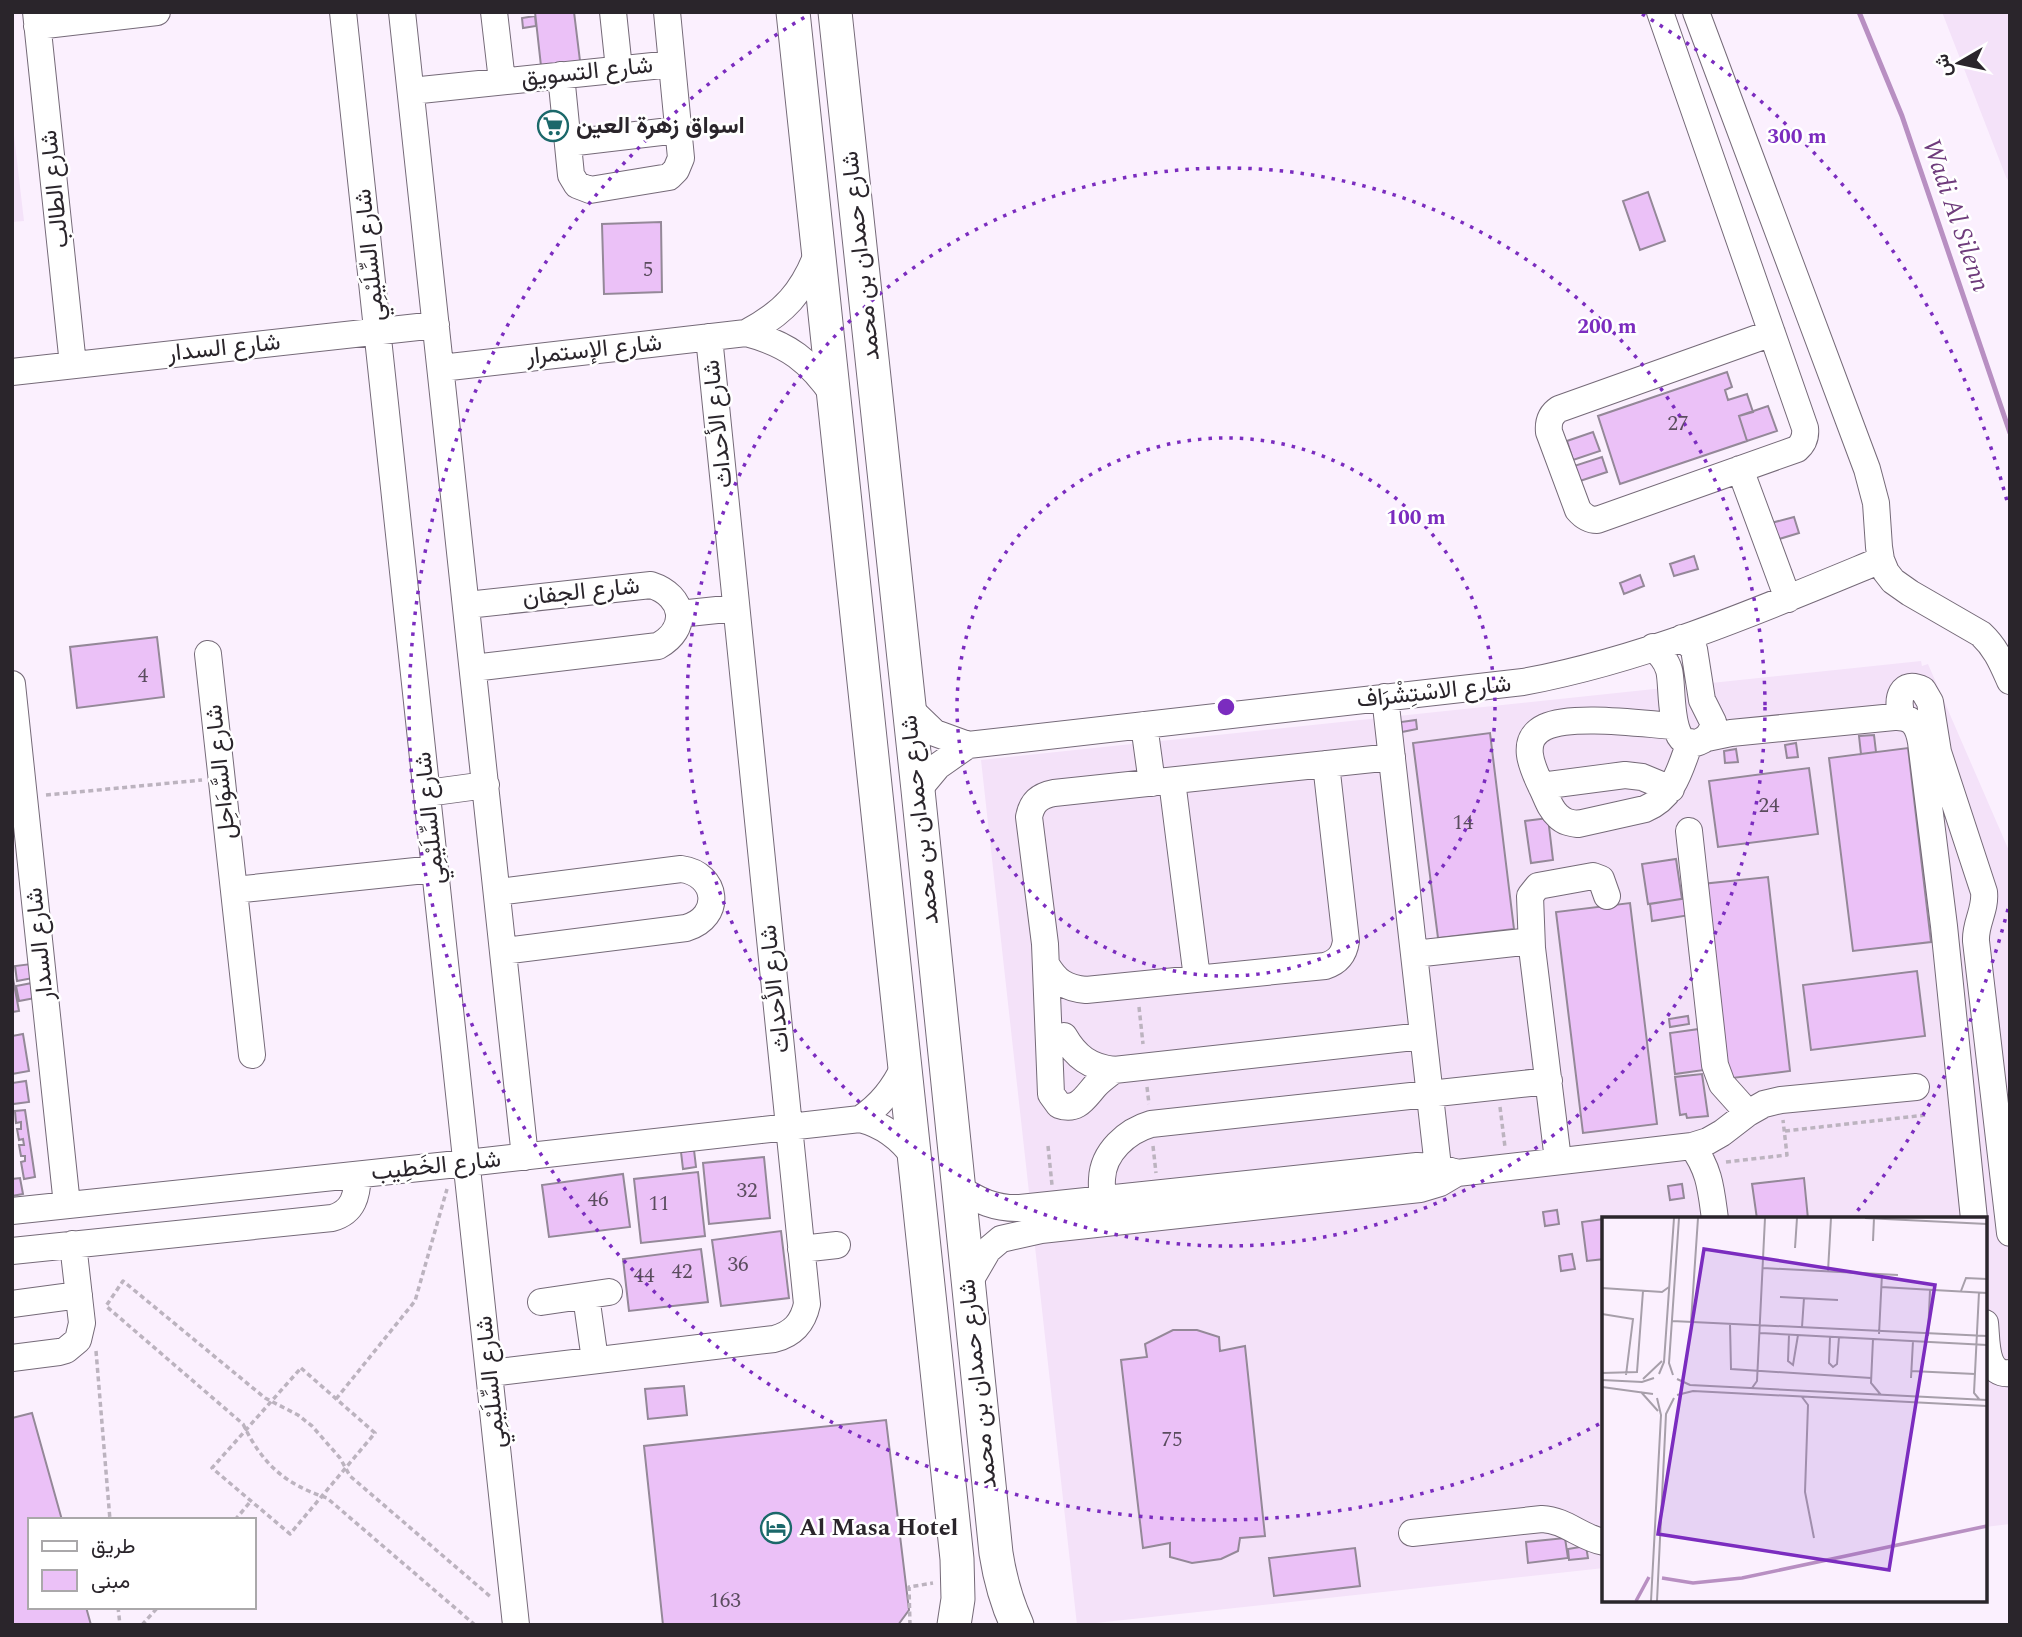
<svg xmlns="http://www.w3.org/2000/svg" width="2022" height="1637" font-family="Spectral,Vazirmatn,serif">
  <style>
    .built { fill: #f4e2f9 }
    .lines { fill: none; stroke-linecap: round; stroke-linejoin: round }
    .stream { stroke: #b88fc2; stroke-width: 5 }
    .building { fill: #ebc1f7; stroke: #948898; stroke-width: 2 }
    .minor-casing { stroke: #756a78; stroke-width: 28 }
    .major-casing { stroke: #756a78; stroke-width: 35 }
    .path { stroke: #bcb3bf; stroke-width: 3.5; stroke-dasharray: 5 3.5; stroke-linecap: butt }
    .minor { stroke: #fff; stroke-width: 26 }
    .major { stroke: #fff; stroke-width: 33 }
    .ring { fill: none; stroke: #7b2cbf; stroke-width: 3.5; stroke-dasharray: 3.5 7 }
    .labels { text-anchor: middle; dominant-baseline: central; stroke-width: 5; stroke-linejoin: round; paint-order: stroke }
    .number-label { font-size: 21px; fill: #5a4c5e }
    .street-label { font-size: 24px; fill: #2a252b; stroke: #fff }
    .poi-label { font-size: 24px; font-weight: bold; fill: #2a252b; stroke: #fff; text-anchor: start }
    .water-label { font-size: 26px; font-style: italic; fill: #6f3c7c; stroke: #fff }
    .inset-river { fill: none; stroke: #b88fc2; stroke-width: 3.5 }
    .inset-road { fill: none; stroke: #a79faa; stroke-width: 2 }
    .view { fill: #7b2cbf; fill-opacity: 0.15; stroke: #7b2cbf; stroke-width: 3.5 }
    .inset-edge { fill: none; stroke: #2a252b; stroke-width: 3.5 }
    .centre { fill: #7b2cbf; stroke: #fff; stroke-width: 3.5 }
    .ring-label { font-size: 21px; text-anchor: middle; font-weight: bold; fill: #7b2cbf; stroke: #fff; stroke-width: 5; stroke-linejoin: round; paint-order: stroke }
  </style>
  <rect width="100%" height="100%" fill="#fbf0fe"/>
  <path class="built" d="M1942,12H2010V183L2006,177Z
    M12,118L24,221L12,222Z
    M1921,661L1922,666L1928,664L2010,853V1524L1985,1527V1219H1604V1568L1077,1625L981,760Z"/>
  <g class="lines">
    <path class="stream" d="M1859,12L1902,116L2010,433"/>
  </g>
  <path class="building" d="M535,12H574L580,61L541,66Z
    M535,16L536,26L523,28L522,18Z
    M1648,192L1665,241L1640,250L1623,201Z
    M661,222L662,292L604,294L602,224Z
    M1727,372L1732,387L1725,390L1728,400L1747,394L1753,412L1739,416L1747,441L1620,484L1598,416Z
    M1768,406L1777,431L1747,441L1739,416Z
    M1593,432L1600,451L1573,460L1567,441Z
    M1602,457L1607,472L1580,481L1574,466Z
    M1794,517L1799,533L1776,540L1771,523Z
    M1694,556L1698,569L1674,576L1670,564Z
    M1640,575L1644,586L1624,594L1620,583Z
    M157,637L164,697L77,708L70,647Z
    M1416,720L1417,729L1402,732L1401,722Z
    M1490,733L1514,929L1438,938L1413,743Z
    M1874,735L1876,752L1861,754L1859,736Z
    M1796,743L1798,757L1787,758L1785,745Z
    M1908,748L1931,942L1853,951L1829,758Z
    M1736,749L1738,762L1725,763L1724,751Z
    M1809,768L1818,834L1718,847L1709,781Z
    M1548,818L1553,860L1531,863L1525,821Z
    M1676,859L1682,899L1648,904L1642,864Z
    M1768,877L1790,1071L1724,1079L1702,884Z
    M1687,898L1690,915L1652,921L1650,904Z
    M1630,903L1657,1124L1583,1133L1556,912Z
    M31,964L33,978L17,981L15,966Z
    M1917,971L1925,1036L1811,1050L1803,985Z
    M12,973L19,1011L12,1012Z
    M32,983L35,998L19,1001L16,986Z
    M1688,1016L1689,1024L1670,1027L1669,1019Z
    M1699,1029L1704,1070L1675,1074L1670,1033Z
    M23,1034L29,1071L12,1074V1036Z
    M1702,1074L1708,1116L1687,1118L1686,1114L1680,1115L1675,1077Z
    M26,1081L29,1102L13,1104L12,1083Z
    M25,1110L35,1177L24,1179L21,1162L25,1161V1156H21L19,1145H24L23,1139L19,1140L17,1129H21V1122L16,1123L15,1111Z
    M694,1150L696,1167L683,1169L681,1152Z
    M764,1157L770,1218L709,1224L703,1163Z
    M698,1172L705,1236L641,1243L634,1179Z
    M623,1174L630,1227L549,1237L542,1185Z
    M20,1178L23,1194L12,1196V1179Z
    M1804,1178L1808,1219H1757L1752,1184Z
    M1682,1184L1684,1198L1670,1200L1668,1186Z
    M1557,1210L1559,1224L1545,1226L1543,1212Z
    M1604,1219V1259L1587,1261L1582,1222Z
    M781,1231L789,1298L721,1306L712,1240Z
    M701,1249L708,1302L629,1311L623,1259Z
    M1572,1254L1575,1269L1561,1271L1559,1256Z
    M1173,1330H1197L1219,1337L1220,1351L1245,1346L1265,1536L1240,1538L1238,1551L1221,1559L1192,1563L1170,1557V1543L1143,1548L1121,1360L1147,1357L1145,1344Z
    M684,1386L687,1415L648,1419L645,1389Z
    M32,1413L62,1520H30V1607H86L91,1625H12V1418Z
    M886,1420L909,1610L898,1625H663L644,1446Z
    M1565,1538L1568,1558L1528,1563L1526,1542Z
    M1586,1546L1588,1558L1569,1560L1568,1549Z
    M1355,1548L1360,1586L1274,1596L1269,1558Z"/>
  <g class="lines">
    <g class="minor-casing">
      <path id="minor" d="M36,12L73,365
        M343,12L516,1625
        M402,12L525,1157
        M494,12L502,81
        M613,12L619,69
        M1660,12L1805,428C1806,436 1804,443 1797,449L1597,520C1589,520 1584,517 1578,510L1549,432C1548,422 1550,415 1559,409L1772,333
        M1696,12L1867,469L1876,503L1879,547L1881,560L1886,572L1893,581L1910,593L1981,634C1996,648 2002,663 2010,681
        M37,26L157,12
        M561,75L571,175L577,185L590,190L669,177L676,170L681,158L667,12
        M411,91L672,64
        M568,143L678,130
        M746,333C784,313 803,292 818,252
        M441,368L746,333C788,344 810,361 834,396
        M12,372L436,325
        M1740,469L1788,599
        M467,605L651,585C685,596 689,629 658,646L473,668
        M679,614L736,608
        M1653,647C1660,654 1666,660 1669,670C1674,687 1666,760 1703,740C1710,736 1713,730 1713,722L1702,700L1694,649L1682,638
        M208,654L252,1055
        M12,684L67,1205
        M1385,697L1438,1167
        M908,707L935,733L968,745L1523,682C1647,659 1765,608 1881,560
        M1902,717C1896,699 1901,679 1923,690L1930,702L1938,752L1984,892C1986,910 1975,923 1976,941L2010,1233
        M1144,725L1152,783
        M1675,726C1643,724 1573,714 1545,727C1518,740 1533,769 1542,788C1547,798 1550,809 1558,816C1564,822 1570,823 1578,824L1645,809C1674,797 1680,769 1690,742
        M1707,738L1731,733L1894,717C1912,716 1918,725 1921,742L1944,926L1974,1219
        M1172,781L1197,978
        M1541,786L1625,775L1642,777L1671,789
        M918,790L938,766L968,745
        M427,793L486,785
        M1689,831L1715,1065L1722,1084L1748,1113
        M234,890L435,869
        M498,892L681,869C718,874 723,917 686,928L504,951
        M1532,948L1530,896L1538,886L1593,876L1601,879L1607,896
        M1414,954L1523,942L1528,944L1532,948L1558,1160
        M1046,964C1056,981 1065,988 1086,990L1325,966C1338,962 1344,955 1346,941L1326,764
        M1064,1036C1076,1057 1090,1067 1114,1070L1423,1036
        M1114,1070C1108,1075 1102,1079 1096,1085C1085,1097 1078,1112 1059,1105L1051,1094L1045,944L1029,817C1032,802 1039,796 1054,793L1392,757
        M860,1119C881,1105 894,1088 905,1065
        M1692,1146C1710,1170 1711,1190 1715,1219
        M957,1187C978,1201 996,1209 1020,1208L1417,1166L1438,1167L1457,1173
        M12,1211L467,1163L860,1119C883,1125 900,1137 914,1157
        M1105,1223C1104,1209 1101,1193 1102,1179C1103,1152 1127,1131 1151,1124L1549,1081
        M801,1249L837,1245
        M12,1251L332,1218C354,1212 357,1195 358,1175
        M967,1286L988,1250L1001,1239L1041,1230L1420,1189L1440,1183L1457,1173L1692,1146L1708,1141L1722,1133L1748,1113L1764,1104L1781,1100L1916,1087
        M586,1296L595,1360
        M541,1302L609,1292
        M12,1304L79,1295
        M1985,1323C1987,1340 1984,1376 2010,1373
        M12,1358L59,1352L66,1350L78,1340L82,1323L73,1244
        M491,1373L774,1339C793,1334 803,1323 807,1304L709,337
        M1412,1533L1542,1519C1566,1520 1581,1538 1604,1542"/>
    </g>
    <g class="major-casing">
      <path id="major" d="M793,12L957,1559L958,1599L954,1625
        M835,12L918,790L996,1553C1000,1579 1006,1601 1017,1625"/>
    </g>
    <path class="path" d="M46,795L202,780
      M1139,1007L1143,1044
      M1147,1087L1149,1104
      M1500,1107L1505,1147
      M1785,1131L1926,1115
      M1048,1146L1052,1185
      M1153,1146L1156,1173
      M1726,1162L1787,1155L1783,1120
      M96,1351L110,1520
      M301,1368L375,1433L290,1534L212,1468Z
      M336,1399L415,1301L447,1189
      M235,1520L251,1501
      M118,1607L120,1625
      M142,1625L158,1607
      M475,1625L327,1498C285,1484 263,1465 243,1424L106,1306L123,1281L265,1398L298,1415L312,1426L340,1458L350,1476L492,1598
      M910,1625L909,1587L933,1583"/>
    <use href="#minor" class="minor"/>
    <use href="#major" class="major"/>
  </g>
  <g class="ring">
    <circle cx="1226" cy="707" r="269"/>
    <circle cx="1226" cy="707" r="539"/>
    <path d="M2008 909A808 808 0 0 1 1854 1215M1599 1424A808 808 0 0 1 810 14M1642 14A808 808 0 0 1 2008 505"/>
  </g>
  <defs>
    <g id="supermarket-ring" transform="scale(1.575)"><circle r="9.5" fill="#fff" stroke="#1b686a" stroke-width="1.5"/><path d="M-6-5.5h2.5l.6 2H6L4.5 2H-2.5L-4.4-4H-6ZM-1.5 3.2a1.3 1.3 0 1 0 .1 0ZM3 3.2a1.3 1.3 0 1 0 .1 0Z" fill="#1b686a"/></g>
    <g id="hotel-ring" transform="scale(1.575)"><circle r="9.5" fill="#fff" stroke="#1b686a" stroke-width="1.5"/><path d="M-6-4.5h1.5V1H6V5H4.5V3h-9V5H-6ZM-4 0a1.8 1.8 0 1 1 3.6 0ZM.5 0V-2.5h3Q6-2.5 6 0Z" fill="#1b686a"/></g>
  </defs>
  <g fill-rule="evenodd">
    <use href="#supermarket-ring" x="553" y="126"/>
    <use href="#hotel-ring" x="776" y="1528"/>
  </g>
  <g class="labels">
    <g class="number-label">
      <text x="648" y="270">5</text>
      <text x="1678" y="424">27</text>
      <text x="143" y="676">4</text>
      <text x="1769" y="806">24</text>
      <text x="1463" y="823">14</text>
      <text x="747" y="1191">32</text>
      <text x="598" y="1200">46</text>
      <text x="659" y="1204">11</text>
      <text x="738" y="1265">36</text>
      <text x="682" y="1272">42</text>
      <text x="644" y="1276">44</text>
      <text x="1172" y="1440">75</text>
      <text x="725" y="1601">163</text>
    </g>
    <g class="street-label">
      <text transform="translate(587 72) rotate(-6)">شارع التسويق</text>
      <text transform="translate(55 189) rotate(-96)">شارع الطالب</text>
      <text transform="translate(370 255) rotate(-96)">شارع السِّلَيْمِي</text>
      <text transform="translate(861 256) rotate(-96)">شارع حمدان بن محمد</text>
      <text transform="translate(224 348) rotate(-6)">شارع السدار</text>
      <text transform="translate(594 350) rotate(-6)">شارع الإستمرار</text>
      <text transform="translate(718 424) rotate(-96)">شارع الأحداث</text>
      <text transform="translate(581 592) rotate(-6)">شارع الجفان</text>
      <text transform="translate(1434 692) rotate(-6)">شارع الاسْتِشْرَاف</text>
      <text transform="translate(221 772) rotate(-96)">شارع السَّوَاحِل</text>
      <text transform="translate(430 818) rotate(-96)">شارع السِّلَيْمِي</text>
      <text transform="translate(920 820) rotate(-96)">شارع حمدان بن محمد</text>
      <text transform="translate(40 944) rotate(-96)">شارع السدار</text>
      <text transform="translate(775 989) rotate(-96)">شارع الأحداث</text>
      <text transform="translate(436 1166) rotate(-6)">شارع الخَطِيب</text>
      <text transform="translate(491 1382) rotate(-96)">شارع السِّلَيْمِي</text>
      <text transform="translate(978 1384) rotate(-96)">شارع حمدان بن محمد</text>
    </g>
    <g class="poi-label">
      <text x="576" y="126">اسواق زهرة العين</text>
      <text x="799" y="1528">Al Masa Hotel</text>
    </g>
    <g class="water-label">
      <text transform="translate(1956 215) rotate(71)">Wadi Al Silenn</text>
    </g>
  </g>
  <g transform="translate(1602 1217)">
    <rect width="385" height="385" fill="#fbf0fe"/>
    <path class="inset-river" d="M60,361L91,366L140,361L385,309M34,384L47,360"/>
    <path class="inset-road" d="M263,1L385,7M271,24L272,1M193,31L195,1M161,51L296,58M226,54L229,1M279,70L385,76M0,71L60,75L67,70M359,74L364,61L385,62M377,75L372,176L377,182M178,80L236,83M0,97L31,102L24,158M70,104L385,119M89,105L96,1M128,107L129,152L269,161M200,110L202,81M158,116L385,128M277,117L280,57M187,118L186,144L191,148L196,118M326,119L328,73M228,120L227,146L231,150L235,147L237,120M271,122L269,166L279,178M309,154L373,157M0,156L35,155L41,74M57,157L62,145L72,1M71,158L67,146L77,1M309,161L311,124M41,162L60,144M75,162L88,168L385,183M0,163L40,165L52,161M0,170L51,177M150,171L155,164L163,1M39,175L56,194M75,178L91,174L385,189M200,180L206,188L203,275L212,321M49,384L59,198L55,181M55,384L64,197L72,181"/>
    <path class="view" d="M102,32L333,68L287,353L56,317Z"/>
    <rect width="385" height="385" class="inset-edge"/>
  </g>
  <circle cx="1226" cy="707" r="10" class="centre"/>
  <g class="ring-label">
    <text x="1797" y="143">300 m</text>
    <text x="1607" y="333">200 m</text>
    <text x="1416" y="524">100 m</text>
  </g>
  <rect width="2022" height="1637" fill="none" stroke="#2a252b" stroke-width="28"/>
  <rect x="28" y="1518" width="228" height="91" fill="#ffffff" stroke="#aaa8aa" stroke-width="2"/>
  <rect x="42" y="1541" width="35" height="10" fill="#ffffff" stroke="#aaa8aa" stroke-width="2"/>
  <text x="91" y="1553" font-size="21" fill="#2a252b">طريق</text>
  <rect x="42" y="1570" width="35" height="21" fill="#ebc1f7" stroke="#aaa8aa" stroke-width="2"/>
  <text x="91" y="1588" font-size="21" fill="#2a252b">مبنى</text>
  <g transform="translate(1959 63) rotate(261)" stroke="#ffffff" stroke-width="5" paint-order="stroke">
  <path d="M0-5L12 26L0 18L-12 26Z" fill="#2a252b"/>
  <text y="-10" font-size="19" font-weight="bold" text-anchor="middle" fill="#2a252b">ش</text>
  </g>
</svg>
